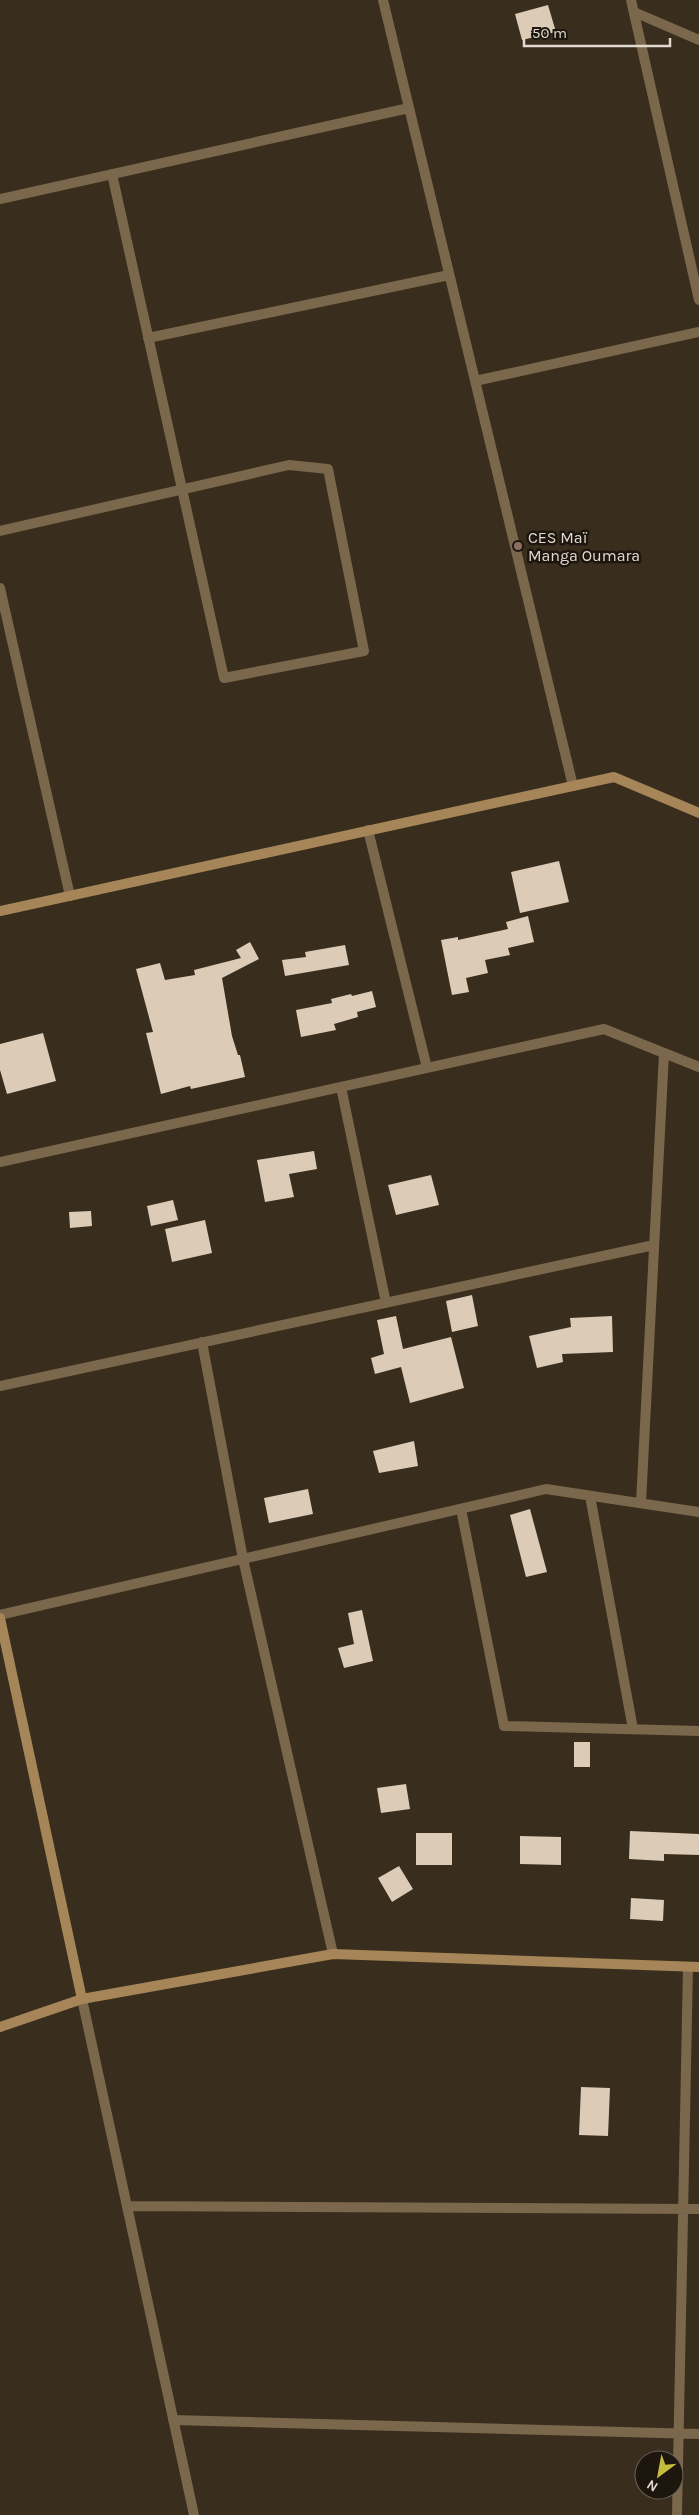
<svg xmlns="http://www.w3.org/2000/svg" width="699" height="2515" font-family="Karla,sans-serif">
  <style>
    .building { fill: #dbcbb7 }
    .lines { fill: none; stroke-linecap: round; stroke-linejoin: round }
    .street { stroke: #7b674b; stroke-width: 10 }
    .secondary { stroke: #a68658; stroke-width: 10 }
    .education-dot { fill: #8d6e63; stroke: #1c160f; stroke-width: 2 }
    .labels { text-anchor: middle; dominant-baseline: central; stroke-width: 5; stroke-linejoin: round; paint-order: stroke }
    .poi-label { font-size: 16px; fill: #e1d9cf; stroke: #1c160f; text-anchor: start }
  </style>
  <rect width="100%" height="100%" fill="#392d1d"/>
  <path class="building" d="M548,5L556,32L522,40L515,14Z
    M559,861L569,902L520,913L511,872Z
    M528,916L534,942L508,948L510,955L485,960L488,973L466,978L469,992L452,995L441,940L458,937V940L508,929L506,922Z
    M250,942L259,959L222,978L232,1036L238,1055H240L245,1077L191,1089L190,1086L161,1094L146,1033L153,1032L136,969L160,963L165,980L195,975L194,970L241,958L236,950Z
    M345,945L349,965L285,976L282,960L306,957L305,952Z
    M372,991L376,1007L357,1012L358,1017L334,1024L336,1030L301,1037L296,1010L332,1003L331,999L351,994L352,996Z
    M43,1033L56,1081L7,1094L0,1070V1044Z
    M314,1151L317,1169L289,1174L294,1197L265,1202L257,1160Z
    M431,1175L439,1205L396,1215L388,1185Z
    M173,1200L178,1220L151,1226L147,1206Z
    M91,1211L92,1226L70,1228L69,1212Z
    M205,1220L212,1253L172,1262L165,1229Z
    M472,1295L478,1326L452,1332L446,1301Z
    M396,1316L403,1349L451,1337L464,1388L410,1403L401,1367L375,1374L371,1358L384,1354L377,1320Z
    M612,1316L613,1352L562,1354L563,1362L537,1368L529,1336L571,1327L570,1318Z
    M414,1441L418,1466L379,1473L373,1451Z
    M308,1489L313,1514L269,1523L264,1498Z
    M530,1509L547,1572L526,1577L510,1515Z
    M362,1610L373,1661L344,1668L338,1648L354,1644L348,1613Z
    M574,1742H590V1767H574Z
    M406,1784L410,1809L381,1813L377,1788Z
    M630,1831L699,1834V1855L664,1854V1861L629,1859Z
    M416,1833H452V1865H416Z
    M520,1836L561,1837V1865L520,1864Z
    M399,1866L413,1889L392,1902L378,1878Z
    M631,1898L664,1900L663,1921L630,1919Z
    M581,2087L610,2088L608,2136L579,2135Z"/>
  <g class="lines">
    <path class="street" d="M383,0L573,786
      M631,0L699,300
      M634,12L699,40
      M0,199L409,108
      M148,338L449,275
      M475,381L699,332
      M0,531L289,465L328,469L364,651L224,678L112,174
      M0,588L70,896
      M368,830L427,1068
      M341,1087L386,1303
      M0,1162L604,1029L699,1067
      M202,1342L243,1559L333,1954
      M0,1386L654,1245
      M590,1496L633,1729
      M641,1503L664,1053
      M461,1509L504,1726L699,1731
      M0,1615L546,1489L699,1512
      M82,1999L194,2515
      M127,2206L699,2209
      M173,2420L699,2434
      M677,2515L688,1967"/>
    <path class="secondary" d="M0,911L614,777L699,813
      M0,1618L82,1999
      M0,2027L82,1999L333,1954L699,1967"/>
  </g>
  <circle class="education-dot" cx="518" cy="546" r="5"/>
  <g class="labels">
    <g class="poi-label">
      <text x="528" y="537">CES Maï<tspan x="528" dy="18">Manga Oumara</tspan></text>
    </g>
  </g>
  <g transform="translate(659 2475) rotate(212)"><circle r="24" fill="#1c160f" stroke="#6b645c"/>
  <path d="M0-4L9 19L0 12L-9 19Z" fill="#c5bc3d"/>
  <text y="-8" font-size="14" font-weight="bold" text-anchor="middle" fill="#e1d9cf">N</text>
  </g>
  <path d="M524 38v8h146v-8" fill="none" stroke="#e1d9cf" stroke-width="2.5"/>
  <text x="532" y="38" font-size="15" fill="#e1d9cf" stroke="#1c160f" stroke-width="4" paint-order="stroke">50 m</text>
</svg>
